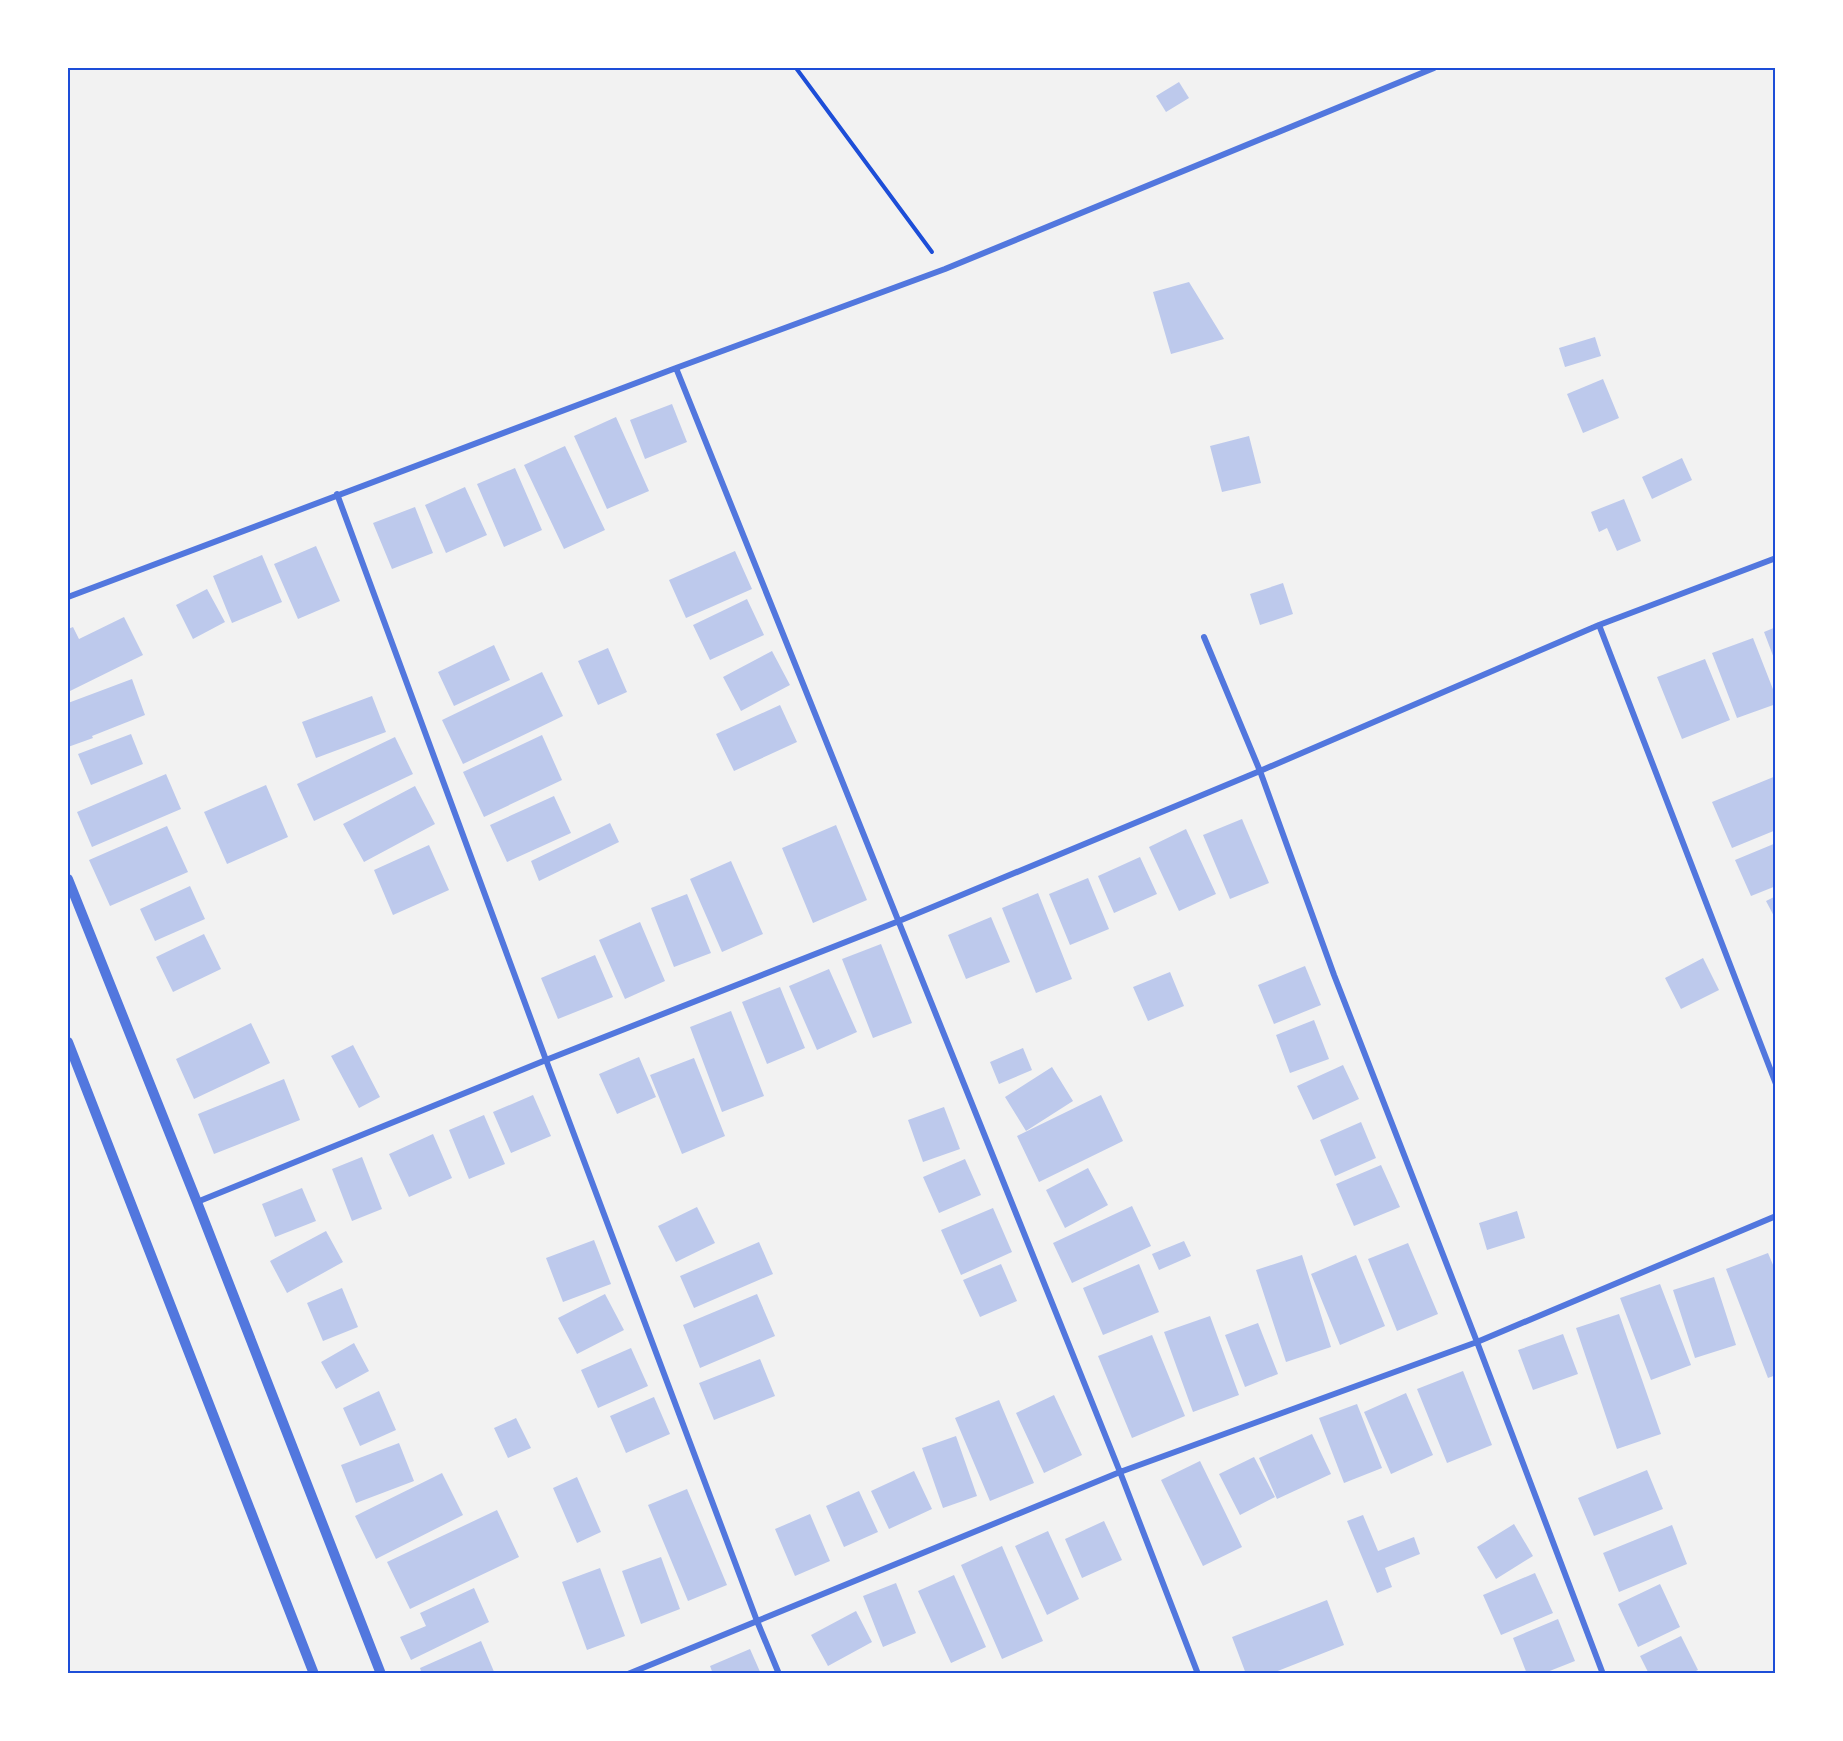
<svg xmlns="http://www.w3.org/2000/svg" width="1843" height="1741" font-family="Cabin,sans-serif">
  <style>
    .building { fill: #bdc9ec }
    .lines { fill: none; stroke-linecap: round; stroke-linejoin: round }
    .path { stroke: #1d4ed8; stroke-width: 4 }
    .minor { stroke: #5277de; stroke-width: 6 }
    .tertiary { stroke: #5277de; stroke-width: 10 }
    .neatline { fill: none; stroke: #1d4ed8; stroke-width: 2 }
  </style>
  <rect width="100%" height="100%" fill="#f2f2f2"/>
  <path class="building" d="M1179,82L1189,98L1166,112L1156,96Z
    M1189,282L1224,339L1171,354L1153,292Z
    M1595,337L1601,356L1565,367L1559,348Z
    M1603,379L1619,418L1583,433L1567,394Z
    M672,404L687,442L645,459L630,420Z
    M616,417L649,491L607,509L574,436Z
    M1249,436L1261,483L1222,492L1210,446Z
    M565,446L605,530L564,549L524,465Z
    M1682,458L1692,480L1652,499L1642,477Z
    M515,468L542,530L504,547L477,484Z
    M465,487L487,535L446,553L425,505Z
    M1624,499L1641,541L1617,551L1607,528L1599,532L1591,512Z
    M415,507L433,553L392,569L373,523Z
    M316,546L340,601L298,619L274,564Z
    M735,551L752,589L686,618L669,580Z
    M262,555L282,602L232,623L213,576Z
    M1283,583L1293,614L1260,625L1250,594Z
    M207,589L225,622L193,639L176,605Z
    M747,599L764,635L710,660L693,625Z
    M124,617L143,655L68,692V629L73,627L79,639Z
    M1776,627V661H1775L1764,632Z
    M1753,638L1776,697V704L1737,718L1712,653Z
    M494,645L510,680L454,706L438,672Z
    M608,648L627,692L598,705L578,661Z
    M772,651L790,685L741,711L723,677Z
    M1705,659L1730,720L1682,739L1657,677Z
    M542,672L563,716L463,764L442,720Z
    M132,679L145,715L92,736L93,738L68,747V722H69L68,703Z
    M372,696L386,732L316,758L302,722Z
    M780,705L797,742L734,771L716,734Z
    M131,734L143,764L91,785L78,754Z
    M542,735L562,780L484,817L463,772Z
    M395,737L413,774L314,821L297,784Z
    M166,774L181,809L92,847L77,812Z
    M1776,776V830L1732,848L1712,802Z
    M266,785L288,837L227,864L204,812Z
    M415,786L435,824L364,862L343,824Z
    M554,796L571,833L507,862L490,825Z
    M1242,819L1269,883L1230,899L1203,835Z
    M610,823L619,842L539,881L531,861Z
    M836,825L867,900L813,923L782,848Z
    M167,826L188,872L110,906L89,860Z
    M1186,829L1216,894L1179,911L1149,847Z
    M1776,843V886L1751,896L1735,860Z
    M429,845L449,890L393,915L374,870Z
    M1140,857L1157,894L1114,913L1098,876Z
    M731,861L763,934L722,952L690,879Z
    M1088,878L1109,929L1070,945L1049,894Z
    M190,886L205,919L155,941L140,909Z
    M1038,893L1072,979L1036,993L1002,908Z
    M687,894L711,953L674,967L651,908Z
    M1776,896V920L1766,901Z
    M991,917L1010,962L966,979L948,935Z
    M640,922L665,981L625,999L599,940Z
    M204,934L221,969L173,992L156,957Z
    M881,944L912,1023L873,1038L842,959Z
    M595,955L613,997L558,1019L541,978Z
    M1703,958L1719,990L1681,1009L1665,978Z
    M1305,966L1321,1005L1274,1024L1258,985Z
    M829,969L857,1032L817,1050L789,986Z
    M1170,972L1184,1006L1148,1021L1133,987Z
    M780,987L805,1048L767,1064L742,1002Z
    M731,1011L764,1096L722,1112L690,1027Z
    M1314,1020L1329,1059L1290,1073L1276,1035Z
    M251,1023L270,1063L194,1099L176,1059Z
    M353,1045L380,1097L359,1108L331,1056Z
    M1023,1048L1032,1070L999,1084L990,1062Z
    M639,1057L656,1097L617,1114L599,1074Z
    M694,1058L725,1136L682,1154L650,1075Z
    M1343,1065L1359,1099L1313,1120L1297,1086Z
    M1052,1067L1073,1101L1026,1131L1005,1097Z
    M284,1079L300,1120L214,1154L198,1114Z
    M533,1095L551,1136L511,1153L493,1112Z
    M1101,1095L1123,1141L1039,1182L1017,1136Z
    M944,1107L960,1149L923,1162L908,1120Z
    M484,1115L505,1164L469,1179L449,1130Z
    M1361,1122L1376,1158L1335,1176L1320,1140Z
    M433,1134L452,1178L409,1197L389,1154Z
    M362,1157L382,1209L352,1221L332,1169Z
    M965,1159L981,1195L939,1213L923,1177Z
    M1381,1165L1400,1207L1354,1226L1336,1184Z
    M1088,1168L1108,1205L1065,1228L1046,1190Z
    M302,1188L316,1221L275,1237L262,1204Z
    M1132,1206L1151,1246L1072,1283L1053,1243Z
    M697,1207L715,1243L676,1262L658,1226Z
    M993,1208L1012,1252L961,1275L941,1230Z
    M1517,1211L1525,1238L1487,1250L1479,1223Z
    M326,1231L343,1262L287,1293L270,1261Z
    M594,1240L611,1284L563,1302L546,1258Z
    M1184,1241L1191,1256L1159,1270L1152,1254Z
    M759,1242L773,1274L694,1308L680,1276Z
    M1408,1243L1438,1314L1397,1331L1368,1259Z
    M1768,1253L1776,1272V1375L1768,1378L1726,1269Z
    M1302,1255L1331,1347L1286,1362L1256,1270Z
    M1356,1255L1385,1326L1340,1345L1311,1274Z
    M1001,1264L1017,1301L980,1317L963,1280Z
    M1139,1264L1159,1312L1103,1335L1083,1288Z
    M1714,1277L1736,1345L1695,1358L1673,1290Z
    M1660,1284L1691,1365L1651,1380L1620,1298Z
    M342,1288L358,1327L323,1341L307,1303Z
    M605,1294L624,1330L577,1354L558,1318Z
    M757,1294L775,1336L700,1368L683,1325Z
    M1619,1314L1661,1434L1617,1449L1576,1328Z
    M1210,1316L1239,1395L1193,1412L1164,1332Z
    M1258,1323L1278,1374L1245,1387L1225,1335Z
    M1563,1334L1578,1374L1533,1390L1518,1350Z
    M1152,1335L1185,1416L1132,1438L1098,1356Z
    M354,1343L369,1371L336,1389L321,1362Z
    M631,1348L648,1386L598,1408L581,1370Z
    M760,1359L775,1396L714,1420L699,1383Z
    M1463,1371L1492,1445L1447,1463L1417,1389Z
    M379,1391L396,1430L360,1446L343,1408Z
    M1406,1393L1433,1455L1391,1474L1364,1412Z
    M1054,1395L1082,1455L1044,1473L1016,1413Z
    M654,1397L670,1434L626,1453L610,1416Z
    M999,1400L1034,1483L990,1501L955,1418Z
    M1357,1404L1382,1468L1344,1483L1319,1418Z
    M516,1418L531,1448L508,1458L494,1428Z
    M1312,1434L1331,1474L1277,1499L1259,1458Z
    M956,1436L977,1496L943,1508L922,1448Z
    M399,1443L414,1481L356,1503L341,1465Z
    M1254,1457L1275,1497L1240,1515L1219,1474Z
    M1200,1461L1242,1547L1203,1566L1161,1480Z
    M1647,1470L1663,1509L1594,1536L1578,1498Z
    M914,1471L932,1509L889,1529L871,1491Z
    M442,1473L463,1515L376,1559L355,1516Z
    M577,1477L601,1532L577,1543L553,1488Z
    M687,1489L727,1585L688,1601L648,1505Z
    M859,1491L878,1532L844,1547L826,1506Z
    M497,1510L519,1557L410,1609L387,1562Z
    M810,1514L830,1561L795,1576L775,1529Z
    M1363,1515L1378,1551L1414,1537L1420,1554L1385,1568L1392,1587L1377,1593L1347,1521Z
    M1104,1521L1122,1560L1082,1578L1065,1539Z
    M1514,1524L1533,1556L1496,1579L1477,1547Z
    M1672,1525L1687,1564L1619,1592L1603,1553Z
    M1048,1531L1079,1599L1047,1615L1015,1546Z
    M1002,1546L1043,1641L1002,1659L961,1565Z
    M661,1557L680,1609L641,1624L622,1571Z
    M600,1568L625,1636L587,1650L562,1582Z
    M1535,1573L1553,1613L1501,1635L1483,1595Z
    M954,1575L986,1647L951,1663L918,1591Z
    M896,1583L916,1633L883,1647L863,1596Z
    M1660,1584L1680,1627L1638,1647L1618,1604Z
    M474,1588L489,1622L411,1660L400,1637L426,1626L420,1613Z
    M1327,1600L1344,1645L1270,1674H1246L1232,1637Z
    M856,1611L872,1642L828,1666L811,1635Z
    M1558,1619L1575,1661L1542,1674H1527L1513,1638Z
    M1681,1636L1698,1670L1690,1674H1649L1640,1656Z
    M481,1641L495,1674H422L420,1668Z
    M750,1649L761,1674H713L710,1666Z"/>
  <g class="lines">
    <path class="path" d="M796,68L932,252"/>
    <path class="minor" d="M676,368L1120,1472L1198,1674
      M337,494L546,1060L757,1621L779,1674
      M68,597L676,368L945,269L1434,68
      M1599,625L1776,1084
      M1204,637L1260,771L1334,975L1477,1342L1603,1674
      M197,1202L546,1060L899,921L1260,771L1599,625L1776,558
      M628,1674L1120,1472L1477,1342L1776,1216"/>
    <path class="tertiary" d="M68,879L197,1202L381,1674
      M68,1042L314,1674"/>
  </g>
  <rect width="1843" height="1741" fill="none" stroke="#ffffff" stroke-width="138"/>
  <rect x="69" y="69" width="1705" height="1603" class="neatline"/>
</svg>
